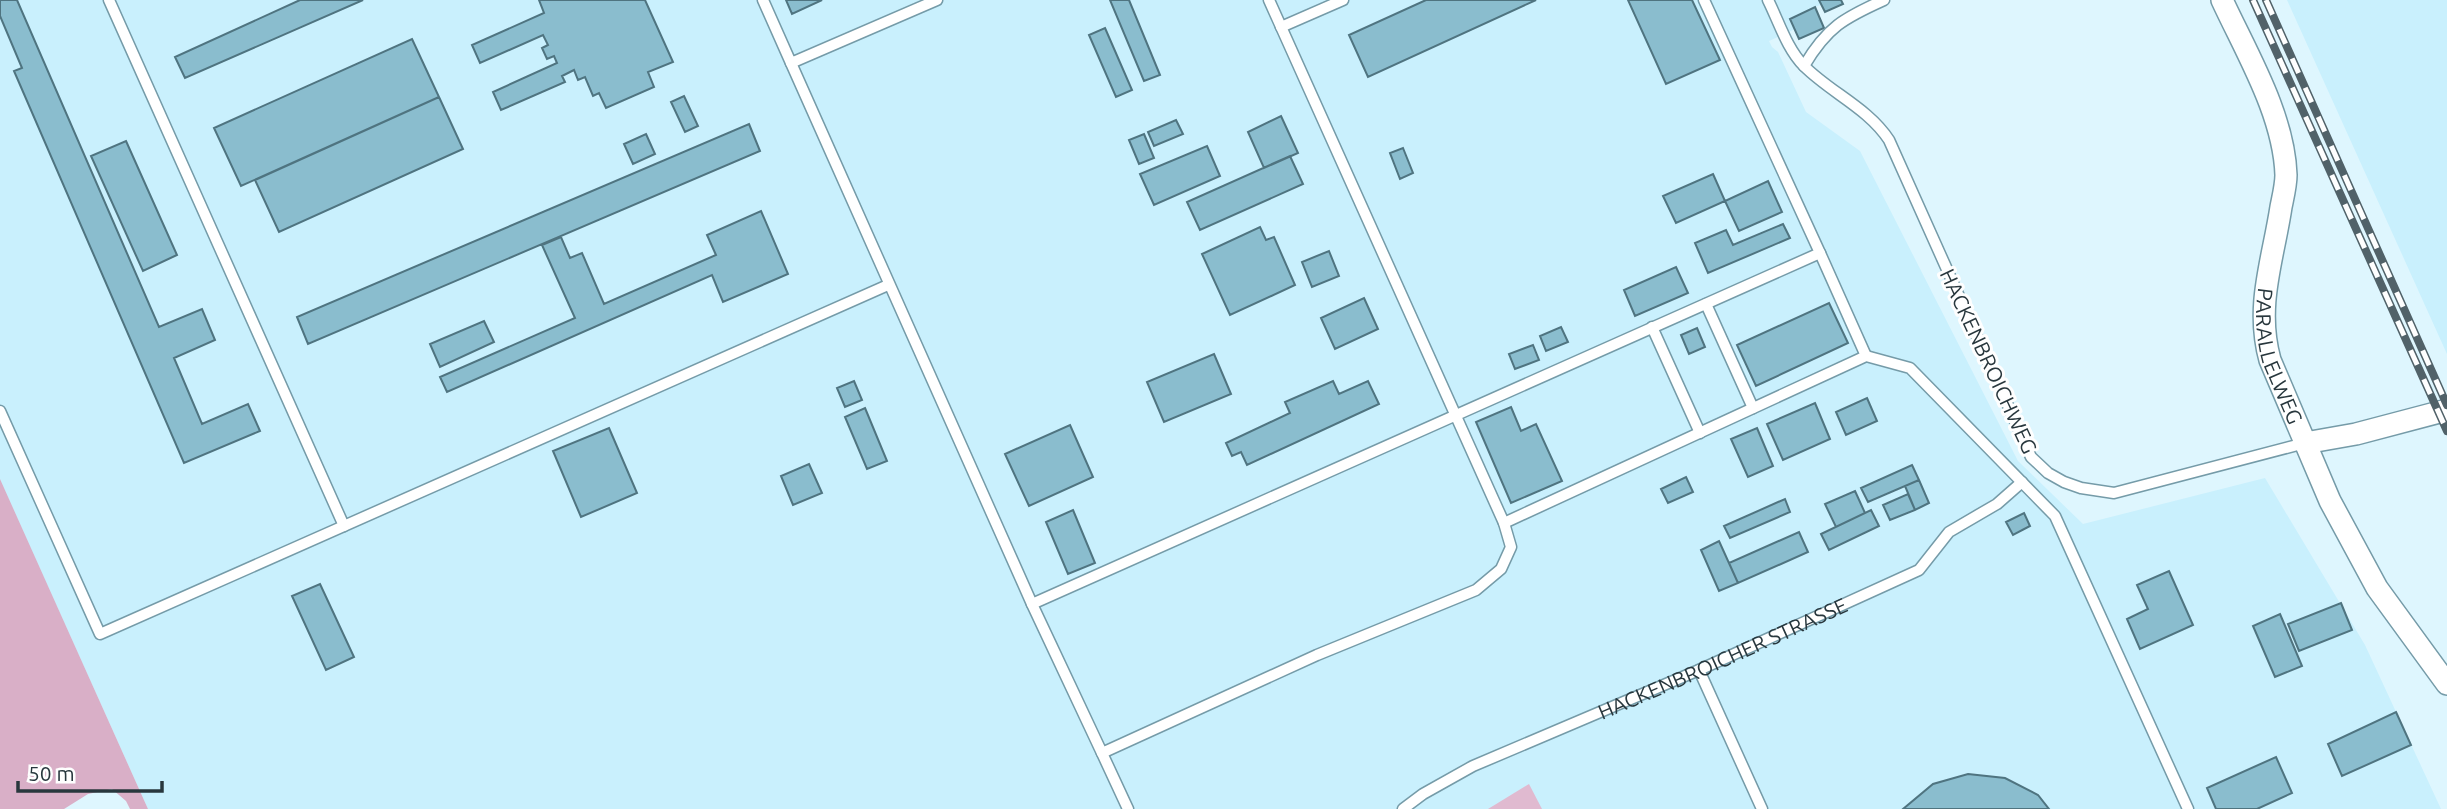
<svg xmlns="http://www.w3.org/2000/svg" width="2447" height="809" font-family="Ubuntu,sans-serif">
  <style>
    .built { fill: #c9f0fd }
    .green { fill: #e0bad0 }
    .forest { fill: #d9afc7 }
    .building { fill: #8abdce; stroke: #4f7480; stroke-width: 2 }
    .lines { fill: none; stroke-linecap: round; stroke-linejoin: round }
    .lane-casing { stroke: #759ba8; stroke-width: 13 }
    .street-casing { stroke: #759ba8; stroke-width: 24 }
    .lane { stroke: #fff; stroke-width: 10 }
    .street { stroke: #fff; stroke-width: 21 }
    .rail-casing { stroke: #516269; stroke-width: 8 }
    .rail { stroke: #fefefe; stroke-width: 5; stroke-dasharray: 16; stroke-linecap: butt }
    .labels { text-anchor: middle; dominant-baseline: central; stroke-width: 6; stroke-linejoin: round; paint-order: stroke }
    .street-label { font-size: 21px; fill: #28373d; stroke: #fefefe }
  </style>
  <rect width="100%" height="100%" fill="#def6fe"/>
  <path class="built" d="M0,0H1831L1791,18L1795,29L1769,41L1772,47L1778,52L1806,112L1860,151L2018,461L2083,524L2265,478L2365,645L2441,809H148L0,480Z
    M2287,0H2447V354Z"/>
  <path class="green" d="M1529,784L1542,809H1488Z"/>
  <path class="forest" d="M0,479L148,809H130L126,801L112,789L88,794L64,809H0Z"/>
  <path class="building" d="M0,0H17L159,327L202,309L215,340L174,358L202,424L248,404L260,431L184,463L14,71L22,68L0,16Z
    M300,0H363L185,78L175,57Z
    M539,0H645L673,62L648,72L654,87L606,108L599,93L593,96L585,77L578,80L574,70L562,76L565,82L501,110L493,92L557,63L554,56L547,59L542,48L548,45L543,35L480,63L472,45L544,13Z
    M786,0H822L792,14Z
    M1110,0H1129L1160,75L1144,81Z
    M1426,0H1536L1368,77L1349,35Z
    M1628,0H1692L1720,60L1666,84Z
    M1819,0H1841L1843,4L1825,12Z
    M1815,7L1824,28L1799,39L1790,19Z
    M1105,28L1132,90L1116,97L1089,35Z
    M412,39L439,97L241,186L214,128Z
    M684,96L698,126L685,132L671,102Z
    M439,97L463,149L279,232L255,180Z
    M1281,116L1298,153L1264,168L1248,132Z
    M1176,120L1183,134L1154,146L1148,132Z
    M749,124L760,151L308,344L297,317Z
    M646,134L655,154L633,164L624,144Z
    M1144,134L1154,158L1139,164L1129,140Z
    M126,141L177,255L143,271L91,156Z
    M1207,146L1220,176L1154,205L1140,174Z
    M1403,148L1413,173L1400,179L1390,153Z
    M1290,156L1303,184L1200,230L1187,202Z
    M1713,174L1725,201L1676,223L1663,196Z
    M1768,181L1782,212L1739,231L1725,201Z
    M761,211L788,274L723,302L712,275L447,392L440,377L575,318L542,245L561,237L570,258L582,253L604,304L716,255L707,235Z
    M1783,224L1790,238L1708,273L1695,243L1726,230L1733,245Z
    M1260,227L1266,240L1274,237L1295,285L1230,315L1202,254Z
    M1329,251L1339,276L1312,287L1302,262Z
    M1676,267L1688,293L1635,316L1624,290Z
    M1364,298L1378,329L1335,349L1321,318Z
    M1829,303L1848,343L1756,386L1737,345Z
    M484,321L494,342L440,367L430,344Z
    M1561,327L1568,342L1546,351L1540,336Z
    M1697,328L1705,347L1689,354L1681,335Z
    M1533,345L1539,360L1515,369L1509,354Z
    M1214,354L1231,394L1164,422L1147,382Z
    M854,381L862,400L845,407L837,388Z
    M1333,381L1339,394L1368,381L1379,404L1247,465L1241,452L1232,456L1226,443L1290,413L1285,402Z
    M1867,398L1877,421L1846,435L1836,412Z
    M1815,403L1830,439L1783,460L1767,424Z
    M1511,407L1521,431L1536,424L1562,481L1511,503L1476,422Z
    M865,408L887,461L867,469L845,417Z
    M1070,425L1093,477L1029,506L1005,454Z
    M609,428L637,493L581,517L553,451Z
    M1757,428L1773,466L1748,477L1731,439Z
    M809,464L822,493L793,505L781,476Z
    M1912,465L1919,480L1868,502L1861,488Z
    M1686,477L1693,492L1668,503L1661,489Z
    M1919,480L1929,503L1915,510L1905,486Z
    M1855,491L1865,513L1836,527L1825,504Z
    M1908,494L1915,510L1890,520L1883,505Z
    M1785,499L1790,512L1730,538L1724,526Z
    M1073,510L1095,563L1068,574L1046,522Z
    M1871,510L1879,526L1829,550L1821,534Z
    M2024,513L2030,526L2013,535L2006,522Z
    M1799,532L1808,552L1738,583L1729,563Z
    M1719,541L1738,583L1719,591L1701,550Z
    M2169,571L2193,625L2140,649L2127,619L2148,609L2137,585Z
    M320,584L354,657L326,670L292,596Z
    M2341,603L2352,630L2299,651L2288,624Z
    M2280,614L2302,666L2275,677L2253,626Z
    M2396,712L2411,745L2342,776L2328,744Z
    M2276,757L2292,793L2257,809H2216L2207,788Z
    M1968,774L2005,778L2038,795L2049,809H1903L1933,784Z"/>
  <g class="lines">
    <g class="lane-casing">
      <g id="lane">
        <path d="M109,0L344,526"/>
        <path d="M763,0L791,63L937,0"/>
        <path d="M1768,0C1779,22 1787,49 1804,66C1831,93 1868,108 1889,140L2031,457L2048,473L2064,482L2081,488L2114,493L2305,443"/>
        <path d="M1281,27L1343,0"/>
        <path d="M791,63L1032,604L1102,753L1317,655L1476,590L1501,569L1511,547L1504,523L1269,0"/>
        <path d="M1804,66C1827,27 1844,18 1884,0"/>
        <path d="M1820,253L1866,356"/>
        <path d="M1706,304L1753,408"/>
        <path d="M1652,327L1700,433"/>
        <path d="M0,411L100,634L888,285"/>
        <path d="M1504,523L1866,356L1910,368L2055,516L2188,809"/>
        <path d="M1032,604L1820,253L1704,0"/>
        <path d="M1699,670L1762,809"/>
        <path d="M1102,753L1128,809"/>
        <path id="s1" d="M1403,809L1423,794L1473,766L1699,670L1919,570L1949,532L1997,504L2022,482"/>
      </g>
    </g>
    <g class="street-casing">
      <g id="street">
        <path id="s2" d="M2222,0C2247,54 2284,115 2286,175C2286,185 2283,197 2281,207C2273,260 2255,306 2270,360L2330,501L2377,588L2447,684"/>
        <path d="M2305,443L2356,434L2447,410"/>
      </g>
    </g>
    <use href="#lane" class="lane"/>
    <use href="#street" class="street"/>
    <g class="rail-casing">
      <path id="rail" d="M2253,0L2447,431
        M2266,0L2447,405"/>
    </g>
    <use href="#rail" class="rail"/>
  </g>
  <g class="labels">
    <g class="street-label">
      <text stroke="none"><textPath href="#s2" startOffset="373">PARALLELWEG</textPath></text>
      <text transform="translate(1989 361) rotate(65)">HACKENBROICHWEG</text>
      <text stroke="none"><textPath href="#s1" startOffset="354">HACKENBROICHER STRASSE</textPath></text>
    </g>
  </g>
  <path d="M18 781v10h144v-10" fill="none" stroke="#28373d" stroke-width="3.5"/>
  <text x="28" y="781" font-size="21" fill="#28373d" stroke="#fefefe" stroke-width="5" paint-order="stroke">50 m</text>
</svg>
